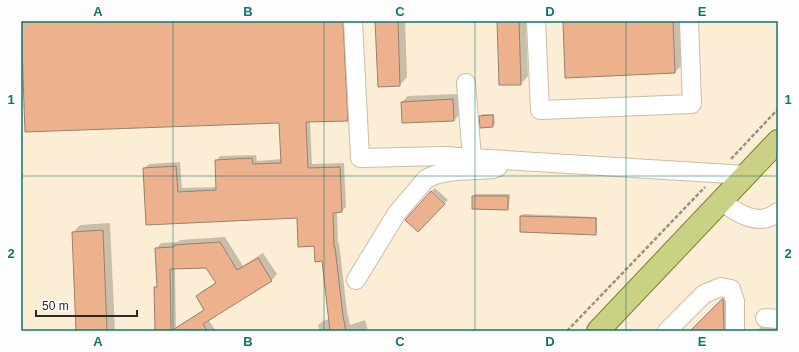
<svg xmlns="http://www.w3.org/2000/svg" width="799" height="352" font-family="Helvetica,sans-serif">
  <style>
    .shadow { fill: #0003 }
    .building { fill: #edb18e; stroke: #978072 }
    .lines { fill: none; stroke-linecap: round; stroke-linejoin: round }
    .minor-casing { stroke: #cbbea6; stroke-width: 20 }
    .major-casing { stroke: #7c822c; stroke-width: 24 }
    .path { stroke: #9a9180; stroke-width: 2.5; stroke-dasharray: 4 2; stroke-linecap: butt }
    .minor { stroke: #fff; stroke-width: 18 }
    .major { stroke: #cad185; stroke-width: 22 }
    .grid { fill: none; stroke: #0f766e; stroke-width: 1; stroke-opacity: 0.55 }
    .neatline { fill: none; stroke: #0f766e; stroke-width: 1.5 }
    .grid-label { font-size: 13px; text-anchor: middle; font-weight: bold; fill: #0f766e }
  </style>
  <rect width="100%" height="100%" fill="#fbeed5"/>
  <path class="shadow" d="M22,21H347L351,115L347,120L310,121L312,164L344,163L346,207L342,211L337,212L338,243H339L347,311L350,325L365,320L368,331H320L318,325L323,321L330,319L323,260L298,217L147,224L144,168L149,164L180,162L182,188L217,187L216,161L220,156L256,155L257,161L282,159L280,122Z
    M376,21H405L407,77L400,85Z
    M498,21H526L528,76L521,84Z
    M564,21H680L682,65L675,72Z
    M458,94L459,115L454,120L402,102L408,96Z
    M482,114H494L495,124L493,126L480,116Z
    M435,188L448,200L445,203L432,191Z
    M475,194H510L509,207L508,209L473,208V196Z
    M523,214L597,217V232L595,234L521,216Z
    M110,223L115,331H77L73,232L80,225Z
    M225,237L243,266L263,253L277,274L272,280L208,319L216,331H179L177,328L183,323L205,309L197,296L202,291L217,282L207,267L175,268L176,331H156L155,288L157,285L156,249L161,243L178,242L180,240Z
    M730,293L731,331H694L698,324Z
    M764,324H778V331H757Z"/>
  <path class="building" d="M21,21H343L348,121L306,122L308,168L340,167L342,212L333,213L334,247H335L343,316L346,331H330L322,261L315,262L314,246L298,247L297,218L146,225L143,168L176,166L178,192L216,190L215,160L252,158L253,164L281,163L279,123L25,132Z
    M375,21H398L400,86L378,87Z
    M497,21H519L521,85H499Z
    M563,21H673L675,73L565,78Z
    M453,99L454,121L402,123L401,102Z
    M493,115V127L480,128L479,116Z
    M431,191L445,204L418,232L405,220Z
    M472,196H508V210L472,209Z
    M520,216L596,218V235L520,232Z
    M103,230L107,331H76L72,232Z
    M220,242L237,270L258,258L272,281L203,324L207,331H171L204,310L196,296L216,283L206,268L170,269L171,331H155L154,287H157L155,248L174,247V245Z
    M723,298L724,331H690Z"/>
  <g class="lines">
    <g class="minor-casing">
      <path id="minor" d="M353,21L360,158L445,156L472,158
        M536,21L540,110L692,104L689,21
        M466,83L472,158L746,175
        M721,201C737,213 759,228 778,212
        M356,280L397,213L426,179C443,169 473,171 493,169L498,167
        M765,318L778,319
        M667,331L704,294L721,287L731,289L735,301V331"/>
    </g>
    <g class="major-casing">
      <path id="major" d="M598,331L778,141"/>
    </g>
    <path class="path" d="M731,159L778,109
      M567,331L705,187"/>
    <use href="#minor" class="minor"/>
    <use href="#major" class="major"/>
  </g>
  <path class="grid" d="M173,21V331M324,21V331M475,21V331M626,21V331M21,176H778"/>
  <rect width="799" height="352" fill="none" stroke="#fdfdfd" stroke-width="44"/>
  <path d="M36 310v6h101v-6" fill="none" stroke="#2e2920" stroke-width="2"/>
  <text x="42" y="310" font-size="12" fill="#2e2920" stroke="#fdfdfd" stroke-width="3" paint-order="stroke">50 m</text>
  <rect x="22" y="22" width="755" height="308" class="neatline"/>
  <g class="grid-label">
    <text x="98" y="16">A</text>
    <text x="248" y="16">B</text>
    <text x="400" y="16">C</text>
    <text x="550" y="16">D</text>
    <text x="702" y="16">E</text>
    <text x="11" y="104">1</text>
    <text x="788" y="104">1</text>
    <text x="11" y="258">2</text>
    <text x="788" y="258">2</text>
    <text x="98" y="346">A</text>
    <text x="248" y="346">B</text>
    <text x="400" y="346">C</text>
    <text x="550" y="346">D</text>
    <text x="702" y="346">E</text>
  </g>
</svg>
